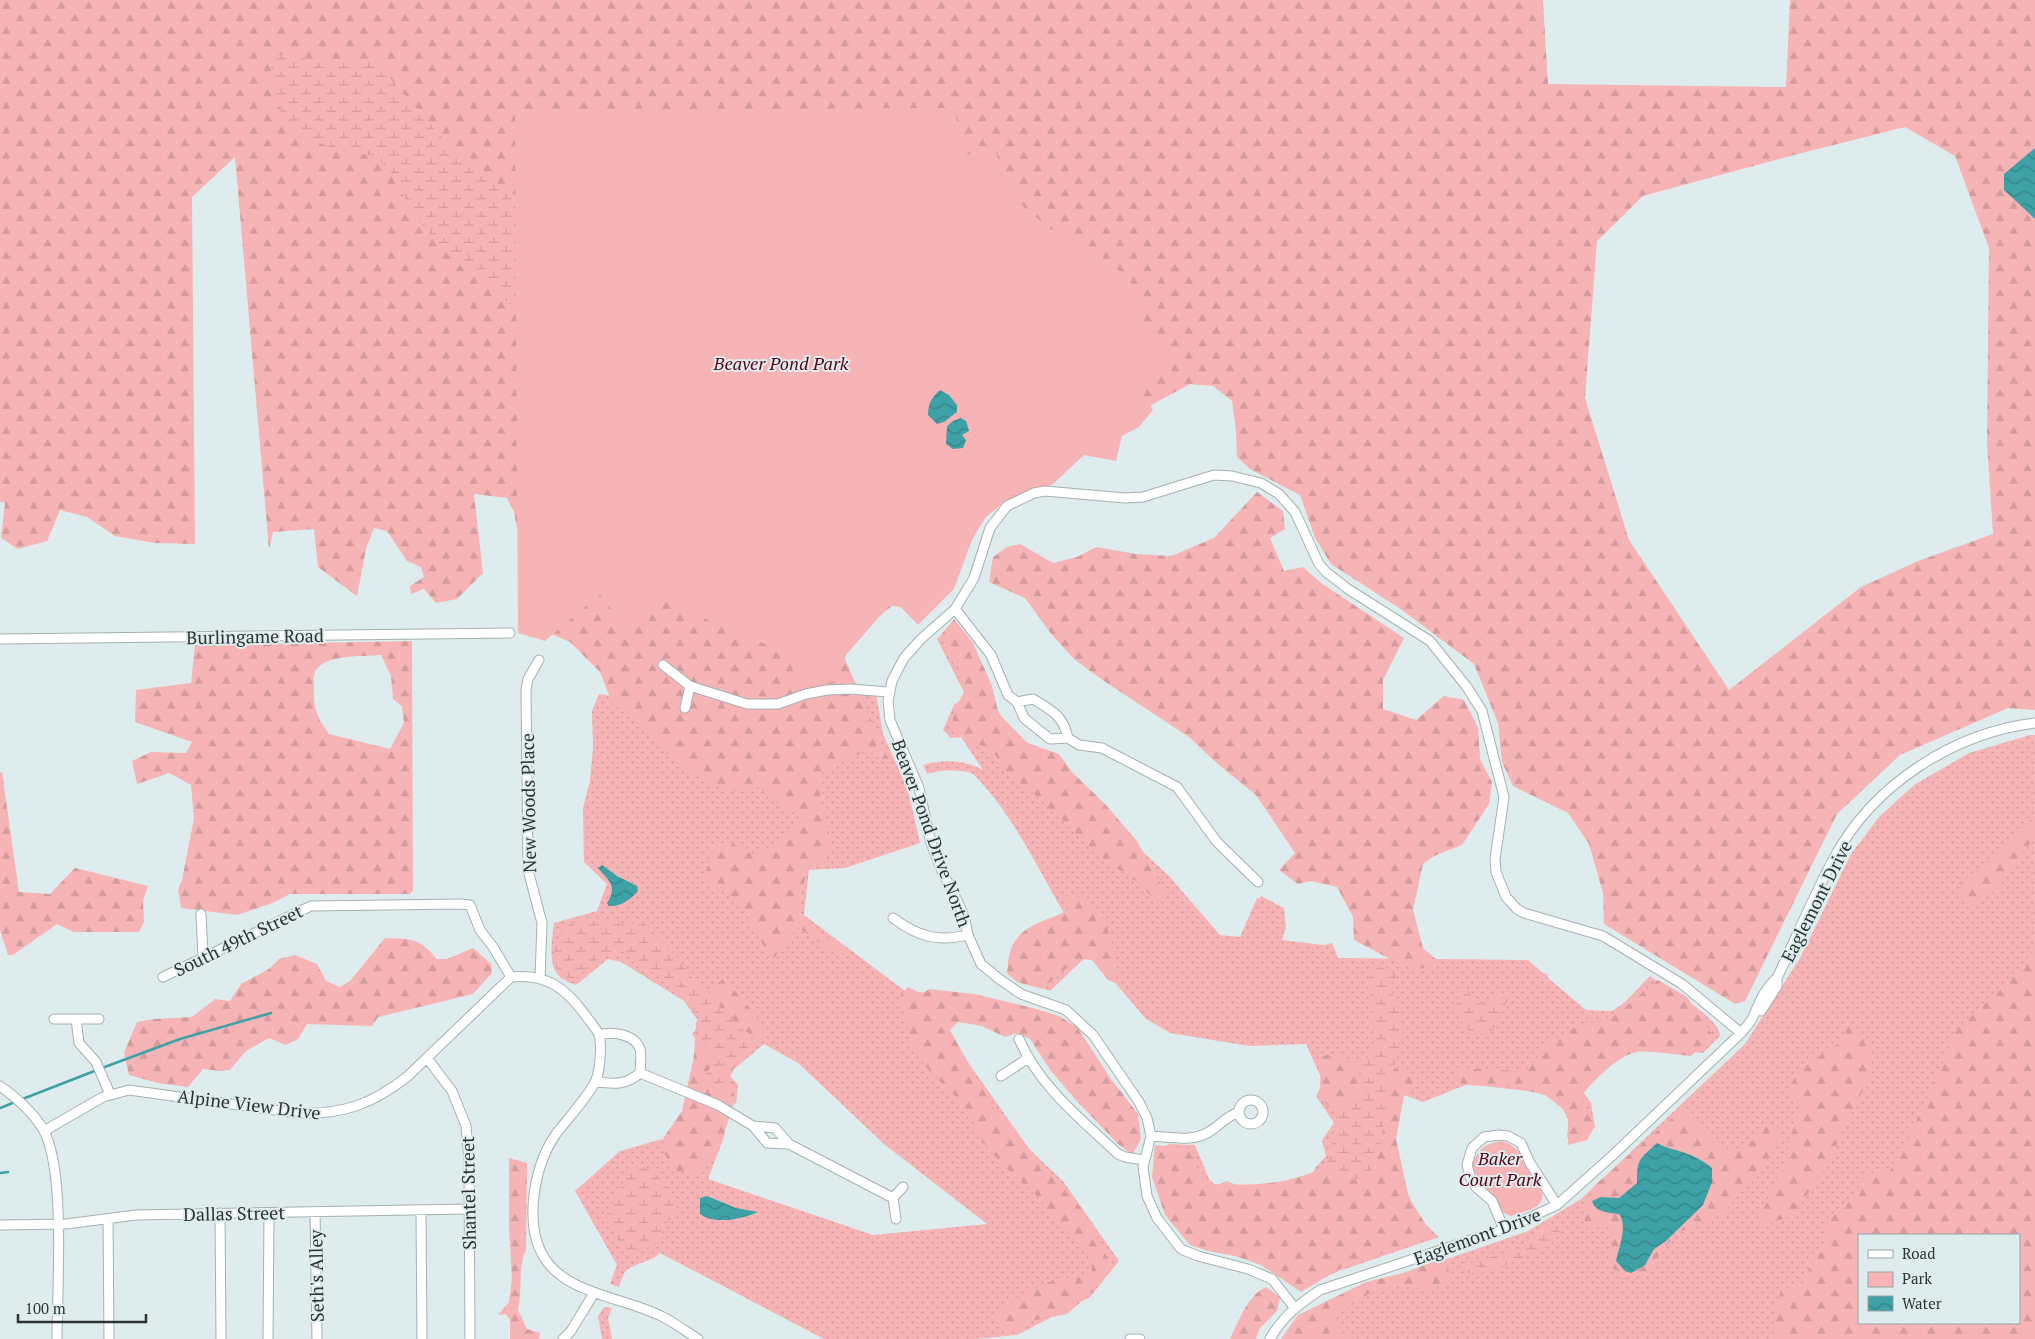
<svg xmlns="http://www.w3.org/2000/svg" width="2035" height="1339" font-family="'PT Serif',serif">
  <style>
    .grass { fill: url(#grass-dots); fill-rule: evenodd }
    .forest { fill: url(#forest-firs); fill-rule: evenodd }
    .wetland { fill: url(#wetland-marsh) }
    .green { fill: #f7b4b6 }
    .water { fill: url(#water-waves) }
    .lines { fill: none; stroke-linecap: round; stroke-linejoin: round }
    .stream { stroke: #3da1a5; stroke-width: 2.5 }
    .minor-casing { stroke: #a4b1b1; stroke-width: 11 }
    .minor { stroke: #fff; stroke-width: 9 }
    .labels { text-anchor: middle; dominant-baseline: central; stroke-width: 4; stroke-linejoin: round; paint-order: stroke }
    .park-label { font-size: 18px; font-style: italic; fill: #580317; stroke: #deeced }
    .street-label { font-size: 18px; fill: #2d3333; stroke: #deeced }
  </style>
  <defs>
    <pattern id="grass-dots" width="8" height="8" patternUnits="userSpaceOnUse" patternTransform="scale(1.25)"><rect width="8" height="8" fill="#f7b4b6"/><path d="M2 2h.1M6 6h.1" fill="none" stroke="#d49b9d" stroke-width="1.8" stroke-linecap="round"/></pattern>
    <pattern id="forest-firs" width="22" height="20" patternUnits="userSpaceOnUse" patternTransform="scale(1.25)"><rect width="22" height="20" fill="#f7b4b6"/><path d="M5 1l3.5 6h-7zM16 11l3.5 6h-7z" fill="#d49b9d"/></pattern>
    <pattern id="wetland-marsh" width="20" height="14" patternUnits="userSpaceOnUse" patternTransform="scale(1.25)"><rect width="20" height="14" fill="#f7b4b6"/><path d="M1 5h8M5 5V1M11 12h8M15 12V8" fill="none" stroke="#d49b9d"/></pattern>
    <pattern id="water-waves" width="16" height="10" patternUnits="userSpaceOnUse" patternTransform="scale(1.25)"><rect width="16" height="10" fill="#3da1a5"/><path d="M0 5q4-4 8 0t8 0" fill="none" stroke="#348487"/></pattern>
  </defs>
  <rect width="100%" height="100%" fill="#deeced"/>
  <path class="grass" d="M942,635L1002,717L1047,763L1169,876L1220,935L1240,937L1257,898L1259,899L1261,896L1284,908L1286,928L1282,940L1323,945L1332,943L1338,958L1528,960L1543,973L1547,974L1548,978L1586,1010L1612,1011L1624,1003L1650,976C1664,986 1722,1019 1720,1036L1703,1053L1630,1045L1582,1090L1591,1103L1595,1128L1567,1137L1569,1121L1563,1109L1543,1093L1486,1086L1473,1082L1423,1102L1396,1092L1389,1156L1420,1219L1439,1237L1339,1271L1317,1281L1283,1242L1162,1147L1169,1144L1195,1145L1209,1179L1216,1186L1227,1181L1247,1190L1313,1176L1315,1168L1326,1156L1322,1140L1334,1123L1316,1096L1323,1082L1306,1044L1249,1046L1170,1033L1145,1018L1090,953L1050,991L1027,983L1006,972L1023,933L1064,913C1039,871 1018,825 986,788C982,784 978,778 973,774C963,769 937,770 927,774L923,765C943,759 966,760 983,770L961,737L951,738L943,730L954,705L966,696L937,639Z
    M876,693L883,734L908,790L920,843L845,868L809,870L804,915L909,994L967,1061L1030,1150L1063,1181L1119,1261L1090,1297L1017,1335L974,1339H824L660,1253C651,1263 634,1262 625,1272C622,1276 621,1283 619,1287L610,1284L617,1265L575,1191L620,1151L666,1138L725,1134L708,1179L873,1235L987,1224L884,1144L798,1063L764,1044L728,1074L738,1085L736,1104L692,1085L710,1062L692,1034L701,1025L684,1001L621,962L608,959L576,985C571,983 565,981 561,978C547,967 552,939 554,923L597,911L607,884L584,862L583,808L590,781L593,748L592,711L599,694L699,711L823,694Z
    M2030,735H2035V1339H1287L1337,1297L1528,1231L1581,1199L1745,1044L1800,958L1851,854L1879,817L1914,785L1969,753ZM1859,1235H2019V1323H1859Z
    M604,1307L612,1308L608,1318L612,1339H602L598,1316Z"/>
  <path class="forest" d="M0,0H1543L1548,84L1786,87L1790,0H2035V710L2008,708L1900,755L1837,814L1745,1001L1735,1004L1604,924L1603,893L1589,844L1568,813L1513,786L1502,762L1498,723L1474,664L1402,610L1331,564L1315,538L1300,495L1250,469L1237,457L1236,431L1232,401L1213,386L1190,384L1146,408L1032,487L989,511L977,530L955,577L926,610L892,606L852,637L845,659L892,768L868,750L822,772L820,797L829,833V864L808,866L797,913L846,953L836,954L797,927L774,958L765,948L740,902L707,882L705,875L715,845L730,842L756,856L788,833L800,816L775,802L759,787L728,792L692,773L666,753L641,726L612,703L600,672L570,642L535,627L514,512L507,498L474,494L483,573L457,599L436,603L424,589L411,594L410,586L424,577L421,567L407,561L387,531L374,528L366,549L357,596L318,567L314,529L273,532L269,549L235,157L192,197L195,544L155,543L115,536L87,517L60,510L47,541L18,549L1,538L5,503L0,502ZM1905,127L1955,156L1989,248L1987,442L1993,534L1918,561L1861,587L1729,690L1629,540L1585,398L1597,241L1643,196L1794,155Z
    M1257,492L1283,511L1285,529L1270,538L1284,571L1303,567L1321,583L1404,638L1383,680V709L1416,720L1444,696L1464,700L1478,728L1480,759L1492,782L1489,804L1462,845L1434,856L1423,864L1413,910L1423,948L1444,966L1416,969L1388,958L1354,940L1353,917L1337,887L1311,881L1298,884L1279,870L1295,853L1256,795L1219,765L1189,737L1104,681L1075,660L1052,635L1025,598L989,582L993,557L1007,547L1020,544L1053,563L1077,557L1096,547L1136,554L1171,556L1214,538Z
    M954,619L973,643L992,686L999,715L1022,741L1059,754L1072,772L1106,805L1137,841L1163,888L1167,902H1157L1140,884L1101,857L1032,792L1008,774L996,756L981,745L967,744L952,724L955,709L964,692L958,667L940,636Z
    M412,641L413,890L410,894H290L272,903L237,915L181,908L178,890L182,880L194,818L191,785L169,773L137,784L132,761L151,752L186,753L192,742L135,722L136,690L191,683L195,645ZM381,655L391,676L393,699L402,706L404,723L390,749L329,734C317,717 313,709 314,687C314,684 313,679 314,675C319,653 363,657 381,655Z
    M2,772L19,892L50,894L75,868L148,886L143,901L144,922L139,932H74L57,924L13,955H8L0,930V773Z
    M2035,815V836L1997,889L1971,909L1959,895V883L1995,857Z
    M1065,895L1088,900L1106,925L1116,956L1115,983L1108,980L1092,960L1078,959L1042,989L1017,982L1008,974C1006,946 1018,930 1045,920C1054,916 1061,916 1068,908Z
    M385,938C411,939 418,937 437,959H447L473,948L491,964L492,973L473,994L378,1017L372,1026L307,1024L298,1039L286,1045L269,1038L246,1051L230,1070L220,1071L203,1069L188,1087L158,1083L129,1075L124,1053L137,1022L154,1019L192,1017L215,999L230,1001L241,984L269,969L279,959L295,955L317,964L326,981L340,987L350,981Z
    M2035,950V1339H1776L1774,1320L1781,1289L1802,1285L1817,1250L1827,1245L1825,1222L1846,1206L1867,1174L1890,1171L1923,1108L1957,1029L1997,993ZM2019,1235V1323H1859V1235Z
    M724,978L749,1007L768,1034L736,1063L729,1080L735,1099L719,1151L700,1174L677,1171L664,1153V1137L682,1111L694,1056L696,1023L709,991Z
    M1658,980L1687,997L1713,1036L1691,1056C1678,1055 1647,1050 1637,1052C1616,1056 1593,1082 1580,1097L1595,1126L1587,1140L1568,1145V1114L1555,1098L1518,1088L1465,1085L1451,1079L1458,1068L1525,1071L1552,1041L1572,1028L1614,1016Z
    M908,987C916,991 922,996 929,989L974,994L1033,1008L1059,1016L1077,1027L1111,1079L1138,1114L1141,1139L1132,1155L1118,1144L1074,1098L1051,1071L1030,1039L1017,1033L1005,1037L982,1026L958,1022L950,1030L994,1109L1083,1210L1112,1267L1094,1290L1067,1314L1031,1321L1019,1331L1003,1328L993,1319L1017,1298L1057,1278H1075L1092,1272L1090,1255L1036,1195L1000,1162L982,1141L975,1131V1120L954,1095L926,1067L911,1043L900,996Z
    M1855,1027L1872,1052L1868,1080L1839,1137L1835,1155L1793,1215L1760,1227L1757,1224L1778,1177L1788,1164C1784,1138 1800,1125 1799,1101L1788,1095C1792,1074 1804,1066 1821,1055C1828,1050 1832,1046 1841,1043L1847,1028Z
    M1330,1053L1346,1060L1366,1061L1360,1070L1368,1090L1338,1116L1324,1101L1320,1085L1321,1058Z
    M1394,1068L1419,1075L1404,1096L1396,1139L1409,1198L1434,1237L1344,1266L1301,1292L1261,1265L1235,1256L1208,1251L1190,1245L1165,1215L1152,1177L1155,1145L1192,1149L1198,1171L1212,1184C1253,1185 1290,1186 1327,1165L1349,1180L1372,1171V1158L1381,1142L1387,1092Z
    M1681,1110L1720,1149L1736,1151L1754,1139L1766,1124L1777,1125L1780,1138L1767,1163L1753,1181L1737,1195L1725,1212L1675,1234L1648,1272L1628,1278L1612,1268V1229L1603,1225L1590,1230L1585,1224L1584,1203L1595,1185Z
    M509,1158L527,1163L526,1250C517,1268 523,1290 518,1310L527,1329L540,1333L539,1339H510V1320L506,1314L498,1315L509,1302L512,1279L509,1229Z
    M1444,1258L1453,1281L1426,1289L1395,1286L1370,1293L1340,1313L1336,1320L1340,1332L1352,1339H1281L1298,1315L1366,1282L1403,1273Z
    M1266,1287L1280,1297L1277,1311L1260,1328L1256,1339H1230C1239,1321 1247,1296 1266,1287Z"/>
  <path class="wetland" d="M284,53L317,61H375L464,162L529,204L519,311L452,259L415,217L389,169L374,156L335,150L298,133L282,116L272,81L271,67L278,56Z
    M602,920L616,921L627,926L637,921L644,923L680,960L693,979L716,999L720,1008L727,1009L737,1026L749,1033L754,1042L732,1063L725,1074L728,1090L703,1081C704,1074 709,1072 711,1066C715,1056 703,1044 698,1036L704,1026L694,1010L678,993L671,989L664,977L643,968L623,951C598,954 590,967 572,980C566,977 559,974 557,967C552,953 556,931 570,924C579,921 592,921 602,920Z
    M1378,966L1397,975L1390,987L1402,1018L1403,1036L1387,1092L1381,1142L1372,1158V1171L1364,1177L1349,1181L1327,1165L1338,1116L1368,1090L1359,1077L1360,1070L1374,1047L1369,969Z
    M1463,989L1468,990L1474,1002L1483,1004L1500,995H1507L1509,1000C1506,1004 1502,1008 1500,1013C1494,1030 1494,1037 1472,1034C1462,1023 1453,1015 1458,999C1459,994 1460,992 1463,989Z
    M641,1166L653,1171L665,1184L675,1201L676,1210L673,1217L664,1225L656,1244L630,1255L618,1240L606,1215L630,1169Z
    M1548,1226L1561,1230L1550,1245L1491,1272L1466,1273L1456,1267L1520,1249Z"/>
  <path class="green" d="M955,108L961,155L996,152L1002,176L1018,202L1050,229L1068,235L1074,246L1087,247L1122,273L1145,301L1131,316L1178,358L1137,385L1153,410L1139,427L1122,436L1116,461L1084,455L1052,485L1013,495L986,517L972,539L954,589L918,625L894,600L845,656H837L843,680L795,688L791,654L709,621L668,594L630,636L600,594L545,641L518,633L515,110Z
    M1502,1141C1508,1143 1514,1146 1518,1151C1522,1156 1522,1160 1525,1165C1530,1176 1549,1191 1540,1203C1535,1210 1519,1213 1511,1216L1502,1212L1497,1200L1480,1183L1472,1166C1477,1150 1485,1143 1502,1141Z"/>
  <path class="water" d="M2035,148V219L2004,190V174Z
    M940,390L949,395L957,405V412L944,422L937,424L928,415C928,403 932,397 940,390Z
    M961,418L966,421L969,431L962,435L966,440L963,448L953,449L946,444L947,426L953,421Z
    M602,865L617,876L637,886L638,891C631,899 621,907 609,906L607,903C618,886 609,881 598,868Z
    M1657,1143C1664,1147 1669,1148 1676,1150C1689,1154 1702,1159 1712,1168V1182L1703,1205L1666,1241L1654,1249L1645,1265L1631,1273L1625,1271L1616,1261C1619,1247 1628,1225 1619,1214C1608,1213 1595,1212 1592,1201L1601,1197L1619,1198L1637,1183C1637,1158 1639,1160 1657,1143Z
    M707,1196L736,1208L758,1212C743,1219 714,1225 700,1214V1198Z"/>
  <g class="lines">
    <path class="stream" d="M102,1068L180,1039L271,1013
      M20,1100L97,1070
      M0,1108L15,1102
      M0,1173L8,1172"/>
    <g class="minor-casing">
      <path id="minor" d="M955,609L991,655L1008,695L1017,702L1024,718L1050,739L1068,738L1079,745L1102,748L1177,787L1217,842L1258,882
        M0,639L510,633
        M539,660L528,679L526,690L528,870L542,923L540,978
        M663,665L690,686L747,704H778L806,694L827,690L850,689L889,692
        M1017,702L1033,699C1051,710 1063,715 1068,738
        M685,708L690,686
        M201,914L203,957
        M893,918C919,937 937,942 968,935
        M163,977L311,906L461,904L470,905L480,930L493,947L511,977
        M1761,1011L1777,986V978
        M54,1019H99
        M76,1019L79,1043L96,1062L110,1094
        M1019,1039C1039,1086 1081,1119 1118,1154L1125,1157L1144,1160
        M427,1058L452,1091L466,1126L469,1160L470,1339
        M640,1073L718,1105L753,1126L767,1143L789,1144
        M1001,1076L1027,1059
        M596,1081C613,1085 626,1085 640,1073C640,1066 642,1056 640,1049C635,1034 612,1031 599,1035
        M0,1086C17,1098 32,1111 43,1129C66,1169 57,1289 57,1339
        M1239 1112a12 12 0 1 1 24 0a12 12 0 1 1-24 0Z
        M753,1126L775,1128L789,1144L893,1198L896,1219
        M44,1131L103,1097L129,1090L296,1113C341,1115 372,1105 408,1076L511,977C546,973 566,988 586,1016C590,1022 597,1029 599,1035C602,1045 600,1070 596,1080C592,1092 565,1122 556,1134C535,1164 524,1220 542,1254C564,1295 625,1297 663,1317C675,1323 687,1332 698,1339
        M1151,1136C1172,1137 1194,1143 1212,1130C1222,1123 1227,1116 1239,1112
        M893,1198L903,1187
        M421,1211L422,1339
        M315,1212L317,1339
        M220,1213L221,1339
        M108,1219L109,1339
        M0,1225L66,1224L136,1215L468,1209
        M1504,1229L1492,1201L1476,1187L1471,1179L1467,1165L1472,1148L1484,1137L1499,1135L1508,1136L1521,1143L1530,1163L1557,1205
        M1294,1307L1272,1279L1248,1269L1198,1256L1181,1249L1157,1218L1147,1196L1143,1167L1151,1136L1147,1118L1139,1102L1093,1035L1066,1010L1021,994L998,978L981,964L968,935L964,916L955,896L942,871L931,843L919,788L890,720L888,701L892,681L904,658L921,639L955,609L974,578L990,528L1007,506L1034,493L1045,491L1125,498L1143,497L1214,475L1232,476L1261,483L1279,494L1295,512L1319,564L1326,572L1348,589L1430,641L1467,687L1482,711L1504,797L1495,859L1496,872L1506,897L1517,909L1524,913L1603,936L1682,984L1741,1033
        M268,1339L269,1213
        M563,1339L571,1331L594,1293
        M1130,1339H1140
        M1270,1339C1283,1316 1298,1305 1320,1290L1504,1229L1557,1205L1613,1155L1741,1033C1745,1028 1751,1022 1753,1017C1759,1003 1765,988 1777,978C1796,938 1813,897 1834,858C1873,785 1953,733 2035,723"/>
    </g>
    <use href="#minor" class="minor"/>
  </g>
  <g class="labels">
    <g class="park-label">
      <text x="781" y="363">Beaver Pond Park</text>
      <text x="1500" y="1158">Baker<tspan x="1500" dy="21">Court Park</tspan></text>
    </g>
    <g class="street-label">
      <text transform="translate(255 636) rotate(-1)">Burlingame Road</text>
      <text transform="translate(528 803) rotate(-91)">New Woods Place</text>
      <text transform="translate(932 833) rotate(70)">Beaver Pond Drive North</text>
      <text transform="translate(1816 901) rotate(-63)">Eaglemont Drive</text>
      <text transform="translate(238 940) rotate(-26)">South 49th Street</text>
      <text transform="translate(249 1104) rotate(7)">Alpine View Drive</text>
      <text transform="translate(468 1193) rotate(-91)">Shantel Street</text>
      <text transform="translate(234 1213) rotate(-1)">Dallas Street</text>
      <text transform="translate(1477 1236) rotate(-20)">Eaglemont Drive</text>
      <text transform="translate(316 1276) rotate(-91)">Seth's Alley</text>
    </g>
  </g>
  <rect x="1858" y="1234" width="162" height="90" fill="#deeced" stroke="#97a2a3"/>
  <rect x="1868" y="1250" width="25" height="8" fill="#ffffff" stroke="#97a2a3"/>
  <text x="1902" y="1259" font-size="15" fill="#2d3333">Road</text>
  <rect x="1868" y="1272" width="25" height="15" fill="#f7b4b6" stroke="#97a2a3"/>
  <text x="1902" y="1284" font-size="15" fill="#2d3333">Park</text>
  <rect x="1868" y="1296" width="25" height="15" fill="url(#water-waves)" stroke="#97a2a3"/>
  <text x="1902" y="1309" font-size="15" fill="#2d3333">Water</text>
  <path d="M18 1314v8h128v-8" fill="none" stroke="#2d3333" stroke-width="2.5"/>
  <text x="25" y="1314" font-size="15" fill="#2d3333" stroke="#deeced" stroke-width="4" paint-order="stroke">100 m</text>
</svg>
